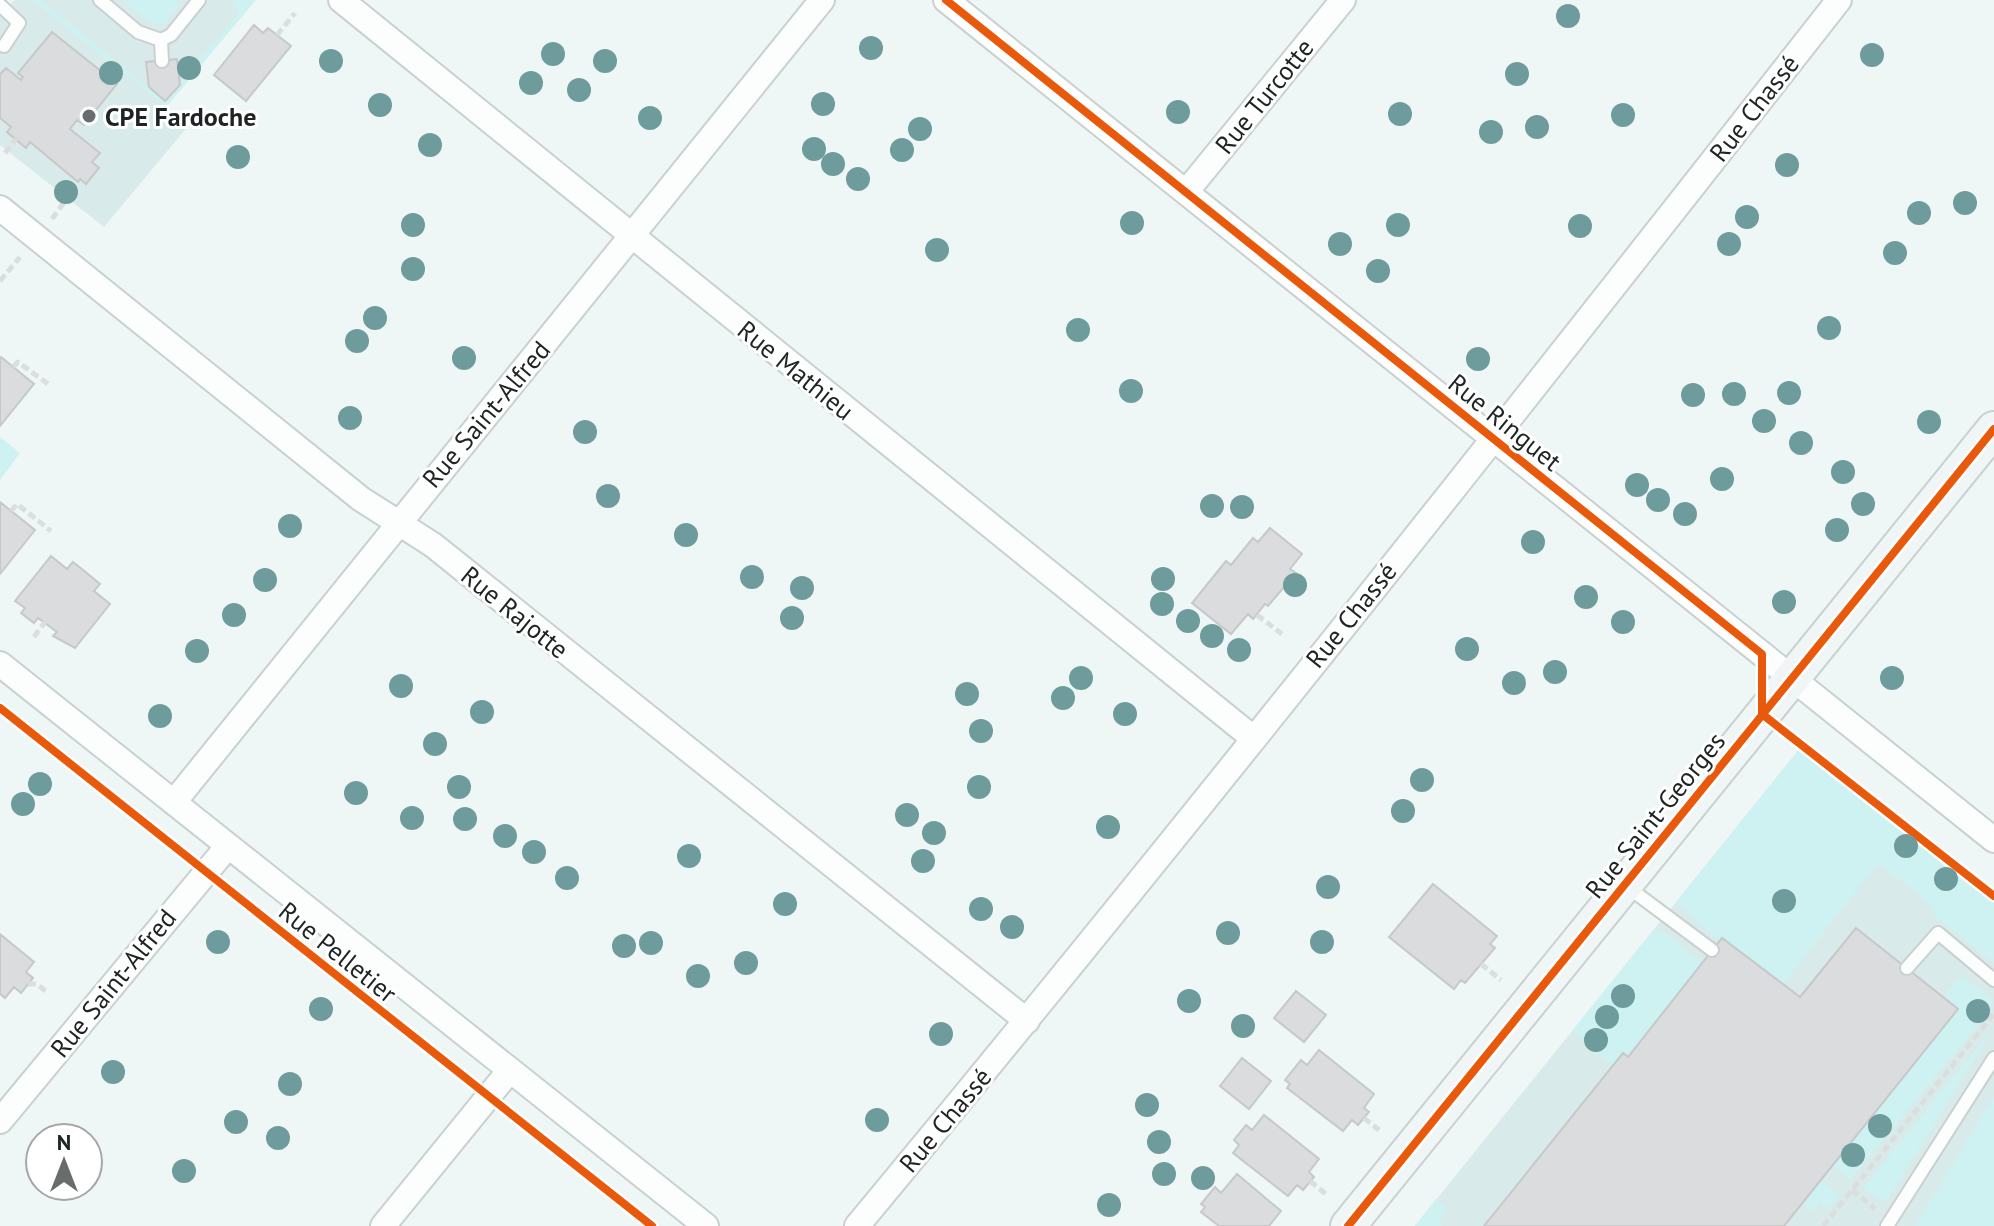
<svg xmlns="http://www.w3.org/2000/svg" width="1994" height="1226" font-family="'PT Sans',sans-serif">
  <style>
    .built { fill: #d9eaea }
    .green { fill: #cef2f2 }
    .building { fill: #dadcdd; stroke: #c7c8c9; stroke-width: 2 }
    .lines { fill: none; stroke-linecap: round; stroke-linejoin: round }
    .lane-casing { stroke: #cad0d0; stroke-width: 16 }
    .street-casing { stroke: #cad0d0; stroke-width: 28 }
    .secondary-casing { stroke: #cad0d0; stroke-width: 38 }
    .path { stroke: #dbdede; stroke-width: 5; stroke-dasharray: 8 4; stroke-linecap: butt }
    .lane { stroke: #fcfefe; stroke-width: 12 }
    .street { stroke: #fcfefe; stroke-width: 24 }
    .secondary { stroke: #f0f6f6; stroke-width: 34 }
    .cycleway-casing { stroke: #fff; stroke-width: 13 }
    .cycleway { stroke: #e8590c; stroke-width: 8 }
    .tree { fill: #6e9c9c }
    .poi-dot { fill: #676d6d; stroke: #fff; stroke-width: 3 }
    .labels { text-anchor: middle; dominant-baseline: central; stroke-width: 6; stroke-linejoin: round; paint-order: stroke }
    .street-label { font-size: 26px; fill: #1e2323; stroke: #fff }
    .poi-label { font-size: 26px; font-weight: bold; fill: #1e2323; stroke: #fff; text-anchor: start }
  </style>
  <rect width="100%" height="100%" fill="#eef6f6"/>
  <path class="built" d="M14,0H255L167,106L189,125L104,227L0,145V17Z
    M1801,747L1994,901V1226H1415Z"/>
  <path class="green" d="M32,0H41L165,101L239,14L232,0H256L166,107Z
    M127,0H175L180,4L166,23L155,25L124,3Z
    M0,437L20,453L0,480Z
    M1801,747L1994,901V963L1936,917L1926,900L1878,863L1783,984L1723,938L1719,941L1676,902Z
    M1654,929L1665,933L1702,963L1628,1057L1623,1054L1613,1066L1572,1031Z
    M1965,978L1993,1000L1986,1015L1850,1180L1833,1165L1958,1010L1943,997L1958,979Z
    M1993,1028L1890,1196L1884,1202L1863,1188Z
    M1994,1096V1226H1915Z
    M1821,1180L1840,1195L1828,1208L1820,1203L1813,1212L1802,1203Z
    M1436,1199L1448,1210L1438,1223L1442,1226H1415Z"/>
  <path class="building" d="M254,25L263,33L268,28L291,46L246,101L214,75Z
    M52,32L117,84L84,125L77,120L70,129L100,153L92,162L99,168L86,184L80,179L78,182L30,142L26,148L7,132L11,127L0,118V74L6,68L21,80L23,77L18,73Z
    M177,59L180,85L165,101L149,87L146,62Z
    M1,357L34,384L0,426V358Z
    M0,502L35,530L0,574Z
    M1270,528L1302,554L1290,569L1296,573L1268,606L1265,604L1253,619L1248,614L1231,634L1192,603L1226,561L1231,565L1253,538L1258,542Z
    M51,556L67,569L73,562L100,584L94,591L110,604L75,648L53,636L57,632L38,618L34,623L21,613L25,608L15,601Z
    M1433,884L1497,936L1490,944L1495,948L1465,983L1461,980L1454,989L1389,937Z
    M1856,928L1958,1009L1784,1226H1484L1623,1053L1628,1057L1722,938L1800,997Z
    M0,934L34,962L26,972L33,978L21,993L14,987L5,998L0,994Z
    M1296,991L1326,1015L1304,1042L1274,1018Z
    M1319,1050L1374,1094L1364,1108L1369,1112L1358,1125L1352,1120L1343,1131L1287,1088L1290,1084L1285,1080L1301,1060L1307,1065Z
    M1242,1058L1271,1081L1249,1109L1220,1086Z
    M1264,1115L1319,1159L1309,1172L1314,1177L1303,1190L1297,1185L1288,1196L1233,1153L1239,1145L1234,1140L1246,1125L1252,1130Z
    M1237,1174L1281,1211L1269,1226H1219L1201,1212L1205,1207L1201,1204L1215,1187L1221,1193Z"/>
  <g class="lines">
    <g class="lane-casing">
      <path id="lane" d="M100,0L138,32L161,40L171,35L199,0
        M0,5L19,23L4,46
        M161,40L162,61
        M1625,885L1712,950
        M1907,968L1938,933L1994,980
        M1887,1226L1994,1058"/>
    </g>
    <g class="street-casing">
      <path id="street" d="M341,0L1253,738
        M946,0L1994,840
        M1186,192L1343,0
        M0,208L361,499L433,545L1027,1021
        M0,664L706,1226
        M174,802L822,0
        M0,1121L228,846
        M383,1226L510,1070
        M857,1226C1191,823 1516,412 1839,0"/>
    </g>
    <g class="secondary-casing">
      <path id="secondary" d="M1348,1226L1994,429"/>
    </g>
    <path class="path" d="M277,35L295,13
      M5,153L16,139
      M52,219L65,201
      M0,281L20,257
      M13,367L18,362L51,386
      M11,511L17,504L51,531
      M1257,615L1282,634
      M34,637L45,622
      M1481,964L1501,980
      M28,984H37L48,993
      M1364,1118L1379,1130
      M1310,1181L1327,1195
      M1852,1190L1875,1209
      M1823,1226L1994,1014"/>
    <use href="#lane" class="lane"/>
    <use href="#street" class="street"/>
    <use href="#secondary" class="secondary"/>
    <g class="cycleway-casing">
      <path id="cycleway" d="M946,0L1762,654V714L1994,896
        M0,708L652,1226
        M1348,1226L1994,429"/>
    </g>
    <use href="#cycleway" class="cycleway"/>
  </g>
  <g class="tree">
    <circle cx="1568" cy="16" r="12"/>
    <circle cx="871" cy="48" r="12"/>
    <circle cx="553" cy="54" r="12"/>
    <circle cx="1872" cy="55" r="12"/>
    <circle cx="331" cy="61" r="12"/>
    <circle cx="605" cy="61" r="12"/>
    <circle cx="189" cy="68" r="12"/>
    <circle cx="111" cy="73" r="12"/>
    <circle cx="1517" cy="74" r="12"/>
    <circle cx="531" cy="83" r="12"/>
    <circle cx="579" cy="90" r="12"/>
    <circle cx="823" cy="104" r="12"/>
    <circle cx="380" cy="105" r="12"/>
    <circle cx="1178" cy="112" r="12"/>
    <circle cx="1400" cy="114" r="12"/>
    <circle cx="1623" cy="115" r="12"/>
    <circle cx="650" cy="118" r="12"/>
    <circle cx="1537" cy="127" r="12"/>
    <circle cx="920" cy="129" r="12"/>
    <circle cx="1491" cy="132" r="12"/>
    <circle cx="430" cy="145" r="12"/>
    <circle cx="814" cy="149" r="12"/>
    <circle cx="902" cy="150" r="12"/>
    <circle cx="238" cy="157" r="12"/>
    <circle cx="833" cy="164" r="12"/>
    <circle cx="1787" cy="165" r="12"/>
    <circle cx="858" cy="179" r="12"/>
    <circle cx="66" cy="192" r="12"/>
    <circle cx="1965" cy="203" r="12"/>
    <circle cx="1919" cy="213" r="12"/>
    <circle cx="1747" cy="217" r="12"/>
    <circle cx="1132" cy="223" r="12"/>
    <circle cx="413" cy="225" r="12"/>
    <circle cx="1398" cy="225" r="12"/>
    <circle cx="1580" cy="226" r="12"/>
    <circle cx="1340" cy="244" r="12"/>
    <circle cx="1729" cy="244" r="12"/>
    <circle cx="937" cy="250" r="12"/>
    <circle cx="1895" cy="253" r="12"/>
    <circle cx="413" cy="269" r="12"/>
    <circle cx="1378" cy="271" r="12"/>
    <circle cx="375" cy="318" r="12"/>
    <circle cx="1829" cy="328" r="12"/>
    <circle cx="1078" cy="330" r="12"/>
    <circle cx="357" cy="341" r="12"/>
    <circle cx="464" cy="358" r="12"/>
    <circle cx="1478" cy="359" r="12"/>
    <circle cx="1131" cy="391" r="12"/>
    <circle cx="1789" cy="393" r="12"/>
    <circle cx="1734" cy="394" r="12"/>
    <circle cx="1693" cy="395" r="12"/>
    <circle cx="350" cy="418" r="12"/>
    <circle cx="1764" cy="421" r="12"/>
    <circle cx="1929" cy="422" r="12"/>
    <circle cx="585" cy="432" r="12"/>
    <circle cx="1801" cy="443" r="12"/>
    <circle cx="1843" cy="472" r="12"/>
    <circle cx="1722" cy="479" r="12"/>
    <circle cx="1637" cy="485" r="12"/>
    <circle cx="608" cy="496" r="12"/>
    <circle cx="1658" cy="500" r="12"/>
    <circle cx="1863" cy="504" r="12"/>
    <circle cx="1212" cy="506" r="12"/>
    <circle cx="1242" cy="507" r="12"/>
    <circle cx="1685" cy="514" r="12"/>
    <circle cx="290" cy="526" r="12"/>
    <circle cx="1837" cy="530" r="12"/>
    <circle cx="686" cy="535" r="12"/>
    <circle cx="1533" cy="542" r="12"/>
    <circle cx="752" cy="577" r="12"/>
    <circle cx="1163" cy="579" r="12"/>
    <circle cx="265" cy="580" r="12"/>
    <circle cx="1295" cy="585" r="12"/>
    <circle cx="802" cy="588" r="12"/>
    <circle cx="1586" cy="597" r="12"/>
    <circle cx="1784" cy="602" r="12"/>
    <circle cx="1162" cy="604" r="12"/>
    <circle cx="234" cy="615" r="12"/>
    <circle cx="792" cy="618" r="12"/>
    <circle cx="1188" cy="621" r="12"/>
    <circle cx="1623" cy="622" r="12"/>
    <circle cx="1212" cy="636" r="12"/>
    <circle cx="1467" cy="649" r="12"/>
    <circle cx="1239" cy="650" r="12"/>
    <circle cx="197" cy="651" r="12"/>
    <circle cx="1555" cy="672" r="12"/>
    <circle cx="1081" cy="678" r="12"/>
    <circle cx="1892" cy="678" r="12"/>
    <circle cx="1514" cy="683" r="12"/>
    <circle cx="401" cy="686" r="12"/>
    <circle cx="967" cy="694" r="12"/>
    <circle cx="1063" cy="698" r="12"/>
    <circle cx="482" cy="712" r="12"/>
    <circle cx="1125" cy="714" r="12"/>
    <circle cx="160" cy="716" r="12"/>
    <circle cx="981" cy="731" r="12"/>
    <circle cx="435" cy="744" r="12"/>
    <circle cx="1422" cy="780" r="12"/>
    <circle cx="40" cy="784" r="12"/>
    <circle cx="459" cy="787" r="12"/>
    <circle cx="979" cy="787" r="12"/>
    <circle cx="356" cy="793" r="12"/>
    <circle cx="23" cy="804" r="12"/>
    <circle cx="1403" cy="811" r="12"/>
    <circle cx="907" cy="815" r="12"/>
    <circle cx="412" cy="818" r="12"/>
    <circle cx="465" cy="819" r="12"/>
    <circle cx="1108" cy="827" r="12"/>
    <circle cx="934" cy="833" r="12"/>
    <circle cx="505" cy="836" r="12"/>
    <circle cx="1906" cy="846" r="12"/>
    <circle cx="534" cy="852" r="12"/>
    <circle cx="689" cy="856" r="12"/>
    <circle cx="923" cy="861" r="12"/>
    <circle cx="567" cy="878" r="12"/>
    <circle cx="1946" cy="879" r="12"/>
    <circle cx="1328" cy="887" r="12"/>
    <circle cx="1784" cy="901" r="12"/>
    <circle cx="785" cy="904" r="12"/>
    <circle cx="981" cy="909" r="12"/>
    <circle cx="1012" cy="927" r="12"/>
    <circle cx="1228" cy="933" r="12"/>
    <circle cx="218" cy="942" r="12"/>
    <circle cx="1322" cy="942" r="12"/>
    <circle cx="651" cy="943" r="12"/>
    <circle cx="624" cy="946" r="12"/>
    <circle cx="746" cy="963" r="12"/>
    <circle cx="698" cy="976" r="12"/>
    <circle cx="1623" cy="996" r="12"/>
    <circle cx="1189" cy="1001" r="12"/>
    <circle cx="321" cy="1009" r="12"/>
    <circle cx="1978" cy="1011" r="12"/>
    <circle cx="1607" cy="1017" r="12"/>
    <circle cx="1243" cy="1026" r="12"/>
    <circle cx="941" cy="1034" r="12"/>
    <circle cx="1596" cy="1040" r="12"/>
    <circle cx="113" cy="1072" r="12"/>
    <circle cx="290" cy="1084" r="12"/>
    <circle cx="1147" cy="1105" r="12"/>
    <circle cx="877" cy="1120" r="12"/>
    <circle cx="236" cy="1122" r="12"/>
    <circle cx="1880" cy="1126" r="12"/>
    <circle cx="278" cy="1138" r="12"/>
    <circle cx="1159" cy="1142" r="12"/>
    <circle cx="1853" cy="1155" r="12"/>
    <circle cx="184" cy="1171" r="12"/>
    <circle cx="1164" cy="1174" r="12"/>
    <circle cx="1203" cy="1178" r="12"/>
    <circle cx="1109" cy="1205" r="12"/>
  </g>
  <circle class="poi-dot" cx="89" cy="116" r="8"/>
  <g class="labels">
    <g class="street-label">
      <text transform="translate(1264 96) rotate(-51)">Rue Turcotte</text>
      <text transform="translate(1754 108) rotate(-52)">Rue Chassé</text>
      <text transform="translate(796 370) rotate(39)">Rue Mathieu</text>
      <text transform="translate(486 414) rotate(-50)">Rue Saint-Alfred</text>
      <text transform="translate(1505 422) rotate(39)">Rue Ringuet</text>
      <text transform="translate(515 612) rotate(39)">Rue Rajotte</text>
      <text transform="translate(1351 615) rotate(-51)">Rue Chassé</text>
      <text transform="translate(1655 815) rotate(-51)">Rue Saint-Georges</text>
      <text transform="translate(338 952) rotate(39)">Rue Pelletier</text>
      <text transform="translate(113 983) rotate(-51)">Rue Saint-Alfred</text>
      <text transform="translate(945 1120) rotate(-50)">Rue Chassé</text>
    </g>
    <g class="poi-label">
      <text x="105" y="116">CPE Fardoche</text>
    </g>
  </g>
  <g transform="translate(64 1162)"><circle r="38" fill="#ffffff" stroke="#a5a7a7" stroke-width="2"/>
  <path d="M0-6L14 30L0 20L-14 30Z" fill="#676d6d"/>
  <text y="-12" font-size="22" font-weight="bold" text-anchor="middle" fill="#1e2323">N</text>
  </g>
</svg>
